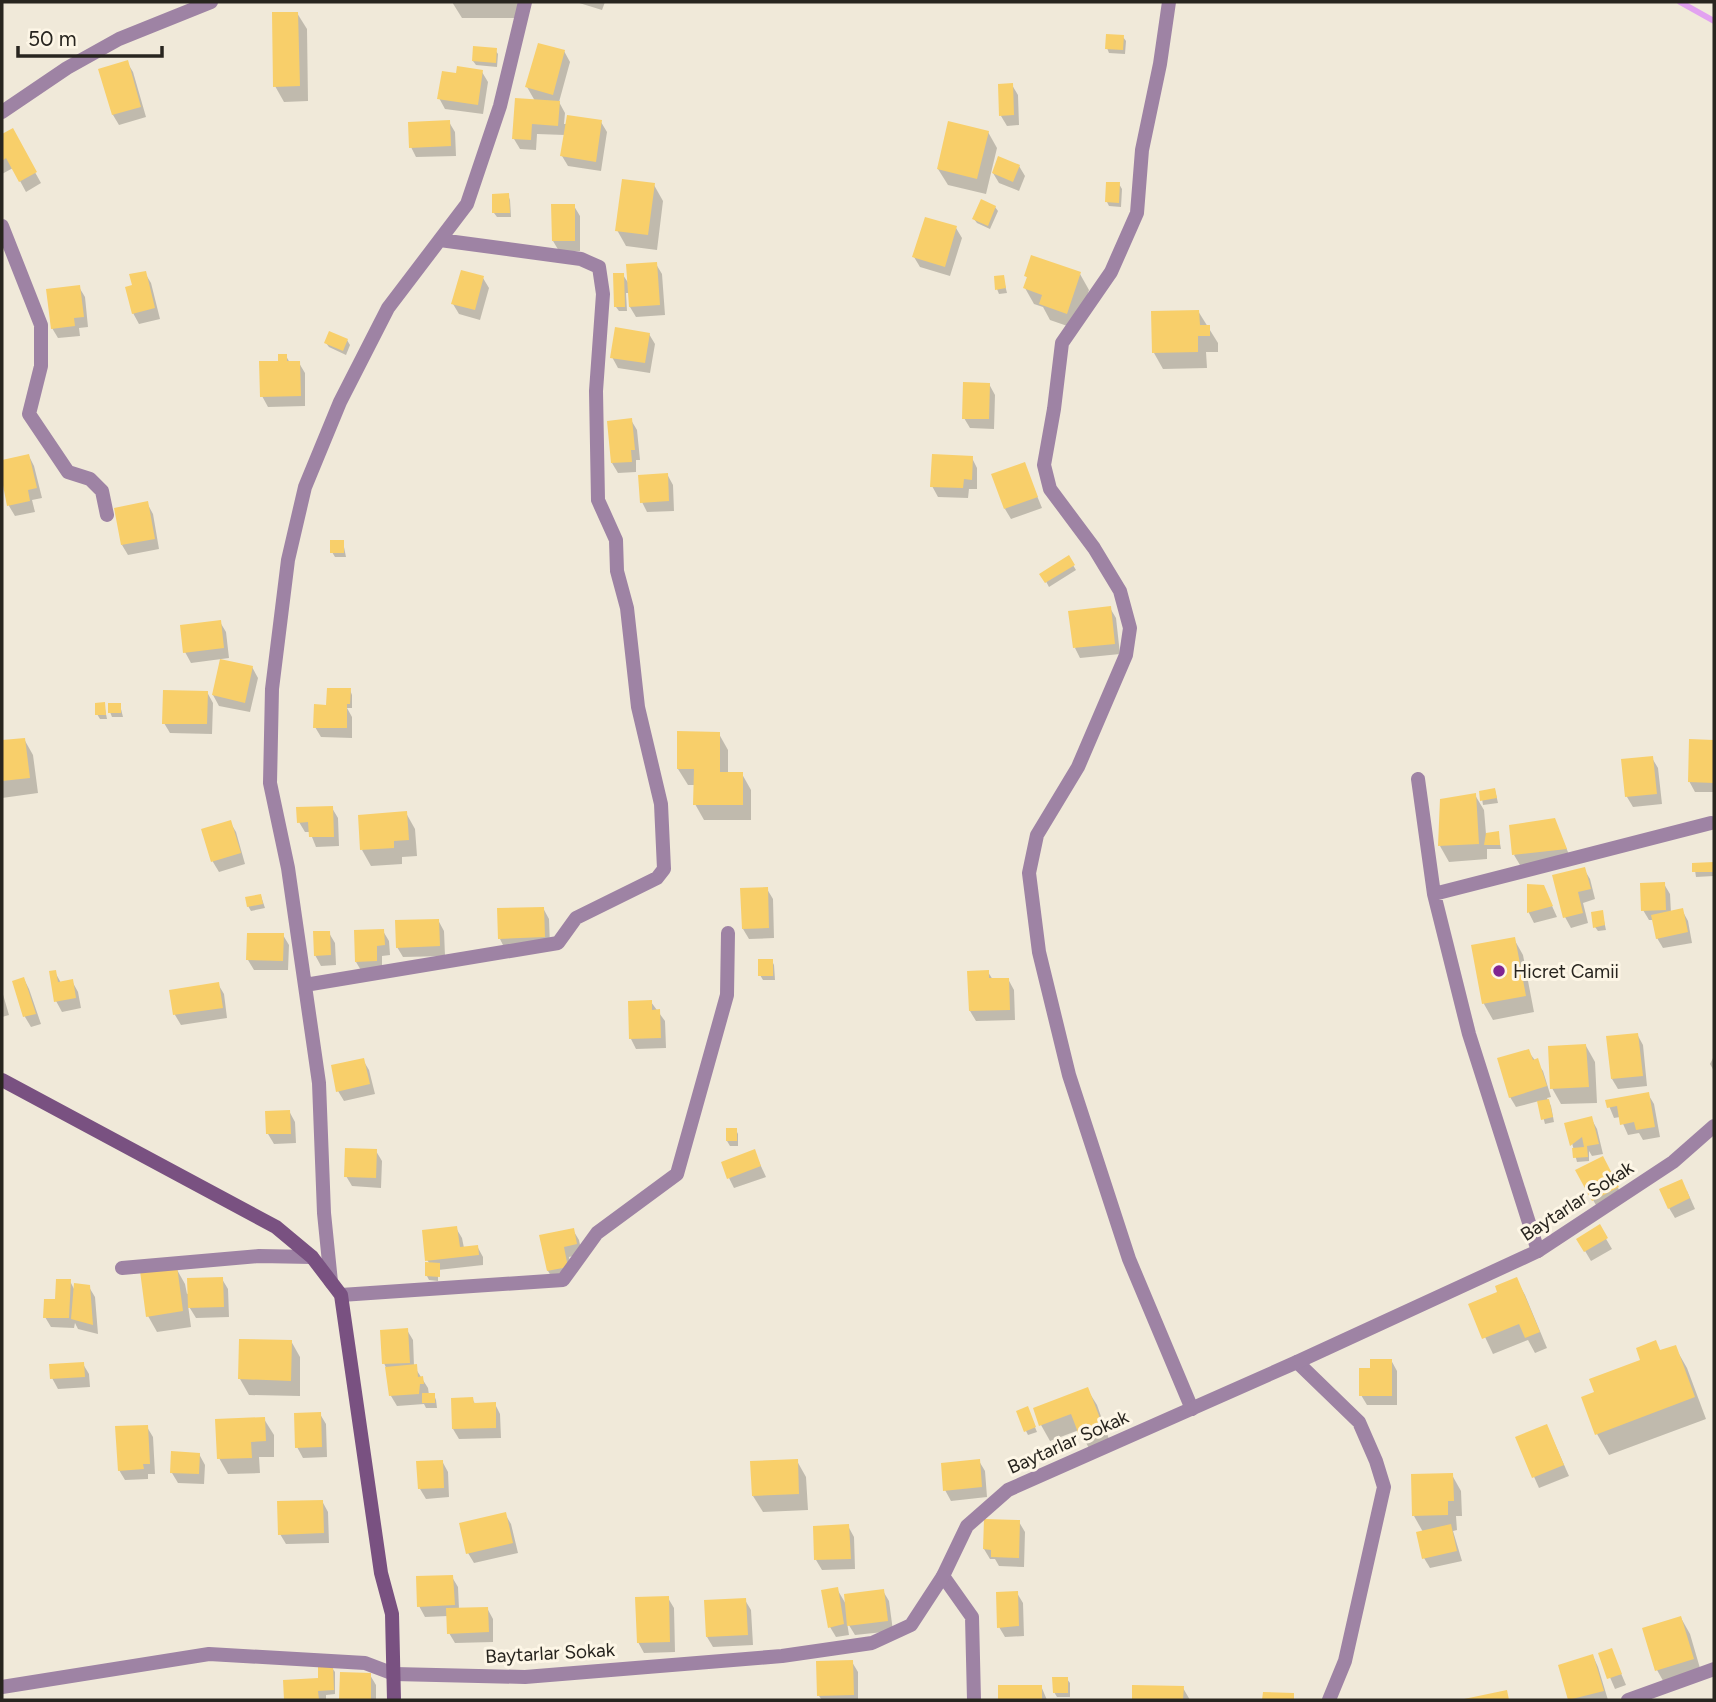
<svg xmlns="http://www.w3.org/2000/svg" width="1716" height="1702" font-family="Figtree,sans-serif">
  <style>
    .shadow { fill: #0003 }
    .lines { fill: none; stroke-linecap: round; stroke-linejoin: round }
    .stream { stroke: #e2a1f0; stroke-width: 6 }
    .building { fill: #f8cf6a }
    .minor { stroke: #9e83a4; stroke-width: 14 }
    .tertiary { stroke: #9e83a4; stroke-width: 14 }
    .secondary { stroke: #795181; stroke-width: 14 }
    .poi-dot { fill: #802591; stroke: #fdf6e6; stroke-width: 2.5 }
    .labels { text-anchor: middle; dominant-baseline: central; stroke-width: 6; stroke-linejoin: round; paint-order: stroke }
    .poi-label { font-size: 19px; fill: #28251f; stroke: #fdf6e6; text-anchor: start }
    .street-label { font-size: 19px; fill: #28251f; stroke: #fdf6e6 }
  </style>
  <rect width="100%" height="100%" fill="#f0e9d9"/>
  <path class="shadow" d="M452,2H520V18H462Z
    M576,2H605L602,10Z
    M297,13L307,29L308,101L284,102L275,86Z
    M1123,37L1126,41L1125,54L1109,53L1107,48Z
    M495,50L498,54L497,67L476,65L473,61Z
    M564,51L570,62L559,102L565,113L564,124L601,122L607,132L601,171L568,166L562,156L565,135L537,134L536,150L520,149L514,139L535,101L527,87Z
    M127,62L133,72L146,117L119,125L113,115L100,70Z
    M482,72L488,82L483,114L445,109L439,98L458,75Z
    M1012,85L1018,95L1019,125L1007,126L1001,116Z
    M449,122L455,132L456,156L416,157L411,147Z
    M12,131L41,183L26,192L13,168L2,174V136Z
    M988,132L997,148L986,194L948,185L938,169Z
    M1019,166L1025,176L1019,191L999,183L993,173Z
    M1119,184L1122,189L1121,207L1109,206L1107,202Z
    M654,185L663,201L657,250L626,246L617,230Z
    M508,195L510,200L511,217H497L494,213Z
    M574,206L580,216V251H559L553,241Z
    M995,207L998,211L990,229L977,223L974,219Z
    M956,228L962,238L950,276L920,267L914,257Z
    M656,264L662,274L665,315L636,317L630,307L629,293H626L627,311H619L616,307L623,275L629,284Z
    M145,273L151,283L160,319L139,324L133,313L134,287Z
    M1080,274L1089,290L1076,329L1050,320L1043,307L1034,304L1025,288L1028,279L1026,276Z
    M1003,277L1007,293L999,294L997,289Z
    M483,278L489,288L480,320L459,314L453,304Z
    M79,287L85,297L88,327L79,328L80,336L58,338L52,328Z
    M1198,311L1218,343V352H1206L1207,368L1163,369L1154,353Z
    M649,334L655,344L650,373L618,368L612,357Z
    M347,340L350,345L346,355L329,347L326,343Z
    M286,356L290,363H299L305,373V406L268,407L262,396L280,363Z
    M989,384L995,395L994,429L970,428L964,418Z
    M631,420L637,430L640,460H636V472L618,473L612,463Z
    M29,456L34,466L42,498L32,500L35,512L15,516L9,506L2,461Z
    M972,458L977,468V489H969L968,498L938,497L932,486Z
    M1024,464L1042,508L1011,519L1005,509Z
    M667,474L673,485L674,511L647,512L642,502Z
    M147,503L153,514L159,549L128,555L122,545Z
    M343,542L346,557H335L332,552Z
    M1068,557L1076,570L1049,587L1042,574Z
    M1110,608L1116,618L1120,654L1080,658L1075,648Z
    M220,622L226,632L229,658L191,663L185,652Z
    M252,667L258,678L250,712L219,706L213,695Z
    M350,690L352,695V708H347L352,717V738L321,737L315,727L330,706Z
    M207,692L213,703L212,734L170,733L164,723Z
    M104,704L107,719H100L97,714Z
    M120,705L123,717H112L110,712Z
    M719,734L728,750V774H742L751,790V820H704L695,804V785H688L678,769Z
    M24,739L33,755L38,793L2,798V742Z
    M1691,741L1714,742V792H1695L1689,781Z
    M1652,758L1658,768L1662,804L1633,807L1627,797L1623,761Z
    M1495,790L1498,803L1483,805L1481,792Z
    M1475,795L1484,810L1486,834L1498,833L1501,849H1487V859L1449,862L1440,846Z
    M332,808L338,818L339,846L316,847L310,832H305L299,822Z
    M406,813L415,829L417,856L402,857V864L371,866L362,850Z
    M1554,820L1571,859L1520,865L1514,855Z
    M230,822L236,832L245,864L219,872L213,862L203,830Z
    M1694,864H1714V876L1696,877Z
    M1584,869L1590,879L1595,899L1583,903L1588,923L1571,928L1565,917Z
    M1664,884L1670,894L1671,913L1682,910L1688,921L1692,943L1663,948L1657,938L1654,920H1649L1643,910Z
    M1529,886H1543L1557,917L1534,923L1529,913Z
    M767,889L773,899L774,938L749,939L743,929Z
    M261,896L265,908L251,911L248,906Z
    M543,908L549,919L550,947L505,949L500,939Z
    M1602,912L1606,930L1598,931L1595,927Z
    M438,920L444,931L445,956L403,957L397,947Z
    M383,931L389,941L390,955L382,956V971L362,972L356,962Z
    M329,933L335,943L336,965L321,966L315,955Z
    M283,935L289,945L288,970H254L248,960Z
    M1514,939L1523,955L1534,1012L1493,1020L1484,1004L1473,947Z
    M772,961L774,965L775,980H763L760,975Z
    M55,972L61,983L72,981L78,992L81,1008L62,1012L56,1001Z
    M988,972L993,980L1008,979L1014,990L1015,1020L976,1021L970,1011Z
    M24,979L29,989L41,1024L31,1027L25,1017L14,982Z
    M218,984L224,994L227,1018L181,1025L175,1015L171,991Z
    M2,991L9,1015L2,1017Z
    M651,1002L665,1021L666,1048L636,1049L631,1039Z
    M1637,1034L1643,1045L1647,1086L1618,1089L1612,1079Z
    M1586,1046L1595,1062L1597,1103L1561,1104L1552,1088Z
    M1528,1051L1543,1071L1551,1097L1547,1098L1551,1106L1554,1122L1545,1124L1539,1101L1516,1107L1510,1097Z
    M1714,1056V1071L1710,1064Z
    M363,1060L369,1070L375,1094L344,1101L338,1091Z
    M1648,1094L1654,1104L1660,1137L1643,1140L1639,1133L1628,1135L1620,1117L1614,1118L1607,1101Z
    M289,1111L295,1122L296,1143L274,1144L268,1134Z
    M1591,1118L1597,1129L1603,1154L1592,1156L1589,1151V1161L1577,1162L1567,1124Z
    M727,1130H736L738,1134V1146H730L727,1141Z
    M376,1151L382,1161L381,1188L352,1186L346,1176Z
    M754,1151L766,1177L734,1188L729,1178Z
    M1608,1168L1623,1198L1599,1210L1593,1200Z
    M1687,1191L1695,1209L1675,1218L1669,1208Z
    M1599,1227L1612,1249L1591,1261L1578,1239Z
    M456,1228L462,1238L464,1248L477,1246L483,1257V1265L438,1270V1281L429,1280L427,1276L430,1264L427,1260Z
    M573,1230L579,1240L582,1254L569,1257L573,1277L554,1281L548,1271L541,1236Z
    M176,1268L185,1284L187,1294L222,1279L228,1289L229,1317L196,1318L188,1305L191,1327L157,1332L148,1316Z
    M1516,1279L1525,1295L1547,1348L1535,1353L1528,1340L1493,1354L1470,1305L1499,1293Z
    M70,1281L75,1291L89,1287L95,1297L98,1334L78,1329L75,1323L74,1328L51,1327L45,1317Z
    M407,1330L413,1340L414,1366L428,1388L429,1395H434L436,1400L437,1408H426L424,1404L397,1406L391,1396L387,1370L384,1363Z
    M291,1341L300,1357V1396L249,1395L240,1379Z
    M1675,1347L1687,1368L1706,1419L1609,1455L1597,1434L1596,1393L1661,1352Z
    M1391,1360L1397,1371V1405H1367L1361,1395L1372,1369Z
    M83,1364L89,1374L90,1387L58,1389L52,1378Z
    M1087,1389L1097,1405L1110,1442L1090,1450L1079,1430L1050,1441L1041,1425Z
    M472,1399L476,1405L495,1404L500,1414L501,1438L459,1439L453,1429Z
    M1029,1413L1037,1432L1028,1435L1026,1431Z
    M320,1414L326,1424L327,1457L303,1458L297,1447Z
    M264,1419L274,1435V1457H259L260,1473L228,1474L219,1458Z
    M1547,1426L1569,1476L1539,1488L1517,1438Z
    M147,1427L153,1437L155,1474H148V1479L125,1480L119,1470Z
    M199,1454L205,1465L204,1484L178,1483L172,1473Z
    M442,1461L448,1472L449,1497L426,1499L420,1489Z
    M797,1461L806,1477L808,1510L763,1512L753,1496Z
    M979,1461L985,1471L987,1497L951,1501L945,1490Z
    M1452,1475L1461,1491L1462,1516H1456L1457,1530L1453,1531L1462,1561L1430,1568L1424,1558L1423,1532L1414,1516Z
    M322,1501L328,1512L329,1543L286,1544L280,1534Z
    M505,1514L511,1524L518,1553L474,1563L468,1553Z
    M1019,1522L1025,1532L1024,1567L999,1566L995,1559H990L984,1549Z
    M848,1526L854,1537L855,1569L822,1570L816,1560Z
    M452,1577L458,1587L459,1609L487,1608L493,1619V1642L455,1643L449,1633L448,1616L425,1617L419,1606Z
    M837,1589L847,1606L883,1591L889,1601L893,1631L855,1635L847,1622L849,1635L836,1637L830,1627Z
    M1017,1593L1023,1603L1024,1636L1005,1637L999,1627Z
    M668,1598L674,1608L675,1652L644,1653L638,1642Z
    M745,1600L751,1610L753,1645L713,1647L707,1637Z
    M1681,1618L1690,1634L1702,1675L1666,1686L1657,1670Z
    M1611,1650L1626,1685L1615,1689L1600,1654Z
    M1593,1656L1598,1667L1608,1700H1570L1560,1666Z
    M852,1662L858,1672V1700H822L819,1696Z
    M332,1668L335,1672V1694L326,1695V1700H286L285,1681L317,1680Z
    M341,1674L370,1675L376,1685V1700H341Z
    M1067,1679L1070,1683V1697H1057L1054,1692Z
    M1000,1686H1041L1047,1700H1000Z
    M1134,1687L1183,1688L1190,1700H1134Z"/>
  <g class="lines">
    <path class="stream" d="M1680,2L1714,21"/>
  </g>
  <path class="building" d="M272,12H298L300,86L273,87Z
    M1106,34L1124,35L1123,50L1105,49Z
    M538,43L565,50L553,95L525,87Z
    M473,46L497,48L496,63L472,61Z
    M128,60L141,107L112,115L98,69Z
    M457,66L483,70L478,105L437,99L442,71L456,73Z
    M1013,83L1014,115L999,116L998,84Z
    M515,98L560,101L558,126L532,124L531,140L512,139Z
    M567,115L602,120L596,162L560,156Z
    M450,120L451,146L409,148L408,122Z
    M948,121L989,131L977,179L937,169Z
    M13,128L37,172L19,182L6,158L2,161V134Z
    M998,156L1020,165L1013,182L992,173Z
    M622,179L655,183L648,235L615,231Z
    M1106,182H1120L1119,203L1105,202Z
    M509,193L510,213H492V194Z
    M981,199L996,206L988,226L972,219Z
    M551,204H575V241H552Z
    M925,217L957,226L945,267L912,257Z
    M1031,255L1081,272L1067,314L1039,304L1042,295L1023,288L1027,277L1024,276Z
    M657,262L660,305L629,307L626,264Z
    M461,270L484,276L475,310L451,304Z
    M146,271L155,308L132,314L125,287L132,285L129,274Z
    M613,273H624L625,307H614Z
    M1004,275L1006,288L995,290L994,276Z
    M80,285L84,317L74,318L75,326L51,329L46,289Z
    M1199,310L1200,325H1210V336H1198V352L1152,353L1151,311Z
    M615,327L650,333L645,363L610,358Z
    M329,331L348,339L343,351L324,343Z
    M278,354H287V361H300L301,396L260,397L259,361H278Z
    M963,382L990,383L989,419H962Z
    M632,418L635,450H631L632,462L611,463L607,421Z
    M29,454L37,488L28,490L30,501L7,506L2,480V460Z
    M932,454L973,456L972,480L964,479L963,488L930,487Z
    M1025,462L1038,497L1004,509L991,474Z
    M668,473L669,501L640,503L638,475Z
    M148,501L155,539L121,545L114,508Z
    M330,540H344V553H330Z
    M1069,555L1075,565L1045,583L1039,574Z
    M1111,606L1115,644L1073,648L1068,611Z
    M221,620L224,648L183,653L180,625Z
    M220,659L253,666L245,703L212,695Z
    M327,688H351L350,704H347V728H313L314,704L326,705Z
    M163,690L208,691L207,724H162Z
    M105,702L106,715H95V703Z
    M108,703H121V713H108Z
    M677,731L720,732V772H743V805H693L694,769H677Z
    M25,738L30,778L2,781V740Z
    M1689,739L1714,740V783L1688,782Z
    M1653,756L1657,794L1625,797L1621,759Z
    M1495,788L1497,798L1480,801L1479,791Z
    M1476,793L1479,844L1438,846L1440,799Z
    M333,806L334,837H309L308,822L297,823L296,807Z
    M407,811L409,840L394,841V848L360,850L358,815Z
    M1555,818L1567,849L1512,855L1509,825Z
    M231,820L241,853L211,862L201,829Z
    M1499,831L1500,845H1484L1486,833Z
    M1714,862V872H1692V863Z
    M1585,867L1591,889L1578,892L1583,913L1563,918L1552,875Z
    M1665,882L1666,910L1641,911L1640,883Z
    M1527,884L1544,885L1553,906L1527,913Z
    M768,887L769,928L742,929L740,888Z
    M261,894L263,904L247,907L245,897Z
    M544,907L545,937L498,939L497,908Z
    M1683,908L1688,932L1656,939L1651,915Z
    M1603,910L1605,925L1593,928L1591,912Z
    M439,919L440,946L396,948L395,920Z
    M384,929L385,945L377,946V961L355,962L354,930Z
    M313,931H330L331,955L314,956Z
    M247,933H284L283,961L246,960Z
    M1515,937L1526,996L1482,1004L1471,945Z
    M758,959H773V976H758Z
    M56,970L58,982L73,979L76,998L54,1002L49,971Z
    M989,970V978H1009L1010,1010L969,1011L967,971Z
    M24,977L36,1014L23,1017L12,981Z
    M219,982L223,1008L173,1015L169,990Z
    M652,1000V1010L660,1009L661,1038L629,1039L628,1001Z
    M1638,1033L1643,1076L1611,1079L1606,1036Z
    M1586,1044L1589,1087L1550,1089L1548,1046Z
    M1529,1049L1533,1060L1538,1058L1547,1086L1509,1098L1497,1058Z
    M364,1058L370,1084L336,1092L331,1065Z
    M1649,1092L1655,1127L1636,1130L1634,1122L1620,1125L1617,1106L1607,1108L1605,1100Z
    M1549,1099L1553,1117L1541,1120L1537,1101Z
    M290,1110L291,1134H266L265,1111Z
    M1592,1116L1599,1144L1587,1146L1588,1157L1573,1158L1572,1148L1584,1147L1582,1137L1570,1146L1564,1123Z
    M726,1128H737V1141H726Z
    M345,1148L377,1149L376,1178L344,1177Z
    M755,1149L761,1166L727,1179L721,1162Z
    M1603,1156L1619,1187L1592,1201L1575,1170Z
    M1682,1179L1690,1198L1668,1209L1659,1189Z
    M1600,1224L1608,1238L1584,1252L1576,1239Z
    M457,1226L460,1247L478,1245L479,1255L425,1261L422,1230Z
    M574,1228L577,1244L564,1247L568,1267L547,1271L539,1235Z
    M425,1262L440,1263V1277L425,1276Z
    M177,1266L183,1311L146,1317L140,1271Z
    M223,1277L224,1307L188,1308L187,1278Z
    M1517,1277L1540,1332L1525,1338L1519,1324L1482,1339L1468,1304L1497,1292L1495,1286Z
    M56,1279H71L69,1318H43L44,1299H55Z
    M74,1283L90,1285L93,1325L71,1319Z
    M408,1328L410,1363L382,1364L380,1330Z
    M239,1339L292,1340L291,1381L238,1379Z
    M1656,1340L1660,1350L1676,1345L1695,1397L1595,1435L1581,1397L1594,1392L1589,1379L1640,1360L1636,1348Z
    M1370,1359H1392V1396H1359V1368H1370Z
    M84,1362L85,1377L50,1379L49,1364Z
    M417,1364L418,1377L423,1376L424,1384H420L419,1394L389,1396L385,1367Z
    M1088,1387L1103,1426L1079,1435L1071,1414L1039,1426L1033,1408Z
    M422,1393H435V1403H422Z
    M473,1397L474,1403L496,1402V1428L452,1429L451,1398Z
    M1028,1406L1036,1427L1024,1432L1016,1411Z
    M321,1412L322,1447L295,1448L294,1413Z
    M265,1417L266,1441L251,1442L252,1458L217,1459L215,1419Z
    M1547,1424L1564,1465L1532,1478L1515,1437Z
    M148,1425L150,1464H143L144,1469L118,1471L115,1426Z
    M171,1451L200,1453L199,1474L170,1473Z
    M798,1459L799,1494L752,1496L750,1461Z
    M980,1459L982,1487L943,1491L941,1463Z
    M443,1460L444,1488L418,1489L416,1461Z
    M1453,1473L1454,1501H1448V1515L1412,1516L1411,1474Z
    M323,1500L324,1533L278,1535L277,1501Z
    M506,1512L513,1543L466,1554L459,1523Z
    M984,1519L1020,1520L1019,1558L991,1557V1550L983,1549Z
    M849,1524L851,1559L814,1560L813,1526Z
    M1451,1524L1457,1551L1422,1559L1416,1532Z
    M453,1575L455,1605L417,1607L416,1576Z
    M838,1587L844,1624L828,1628L821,1590Z
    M884,1589L888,1621L847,1626L844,1594Z
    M1018,1591L1019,1626L997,1628L996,1592Z
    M669,1596L670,1642L637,1643L635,1597Z
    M746,1598L748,1635L706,1637L704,1600Z
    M488,1607L489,1632L447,1634L446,1608Z
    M1681,1616L1694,1659L1655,1671L1642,1628Z
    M1612,1648L1622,1674L1607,1679L1598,1653Z
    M1593,1654L1604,1691L1568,1700L1558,1665Z
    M853,1660L854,1695L817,1696L816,1661Z
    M318,1666H333L334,1690L318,1691L319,1700H284L283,1680L318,1678Z
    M340,1672L371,1673V1700H339Z
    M1052,1677H1068V1693H1053Z
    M998,1685H1042V1700H998Z
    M1132,1685L1184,1686L1183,1700H1132Z
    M1507,1690L1509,1700H1464V1699Z
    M1263,1692L1294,1693V1700H1262Z"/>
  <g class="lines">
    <path class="minor" d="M1169,2L1160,64L1142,150L1137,213L1111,272L1062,343L1054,409L1044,465L1050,489L1094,548L1120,591L1130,628L1126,655L1078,767L1037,835L1029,873L1039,952L1069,1075L1129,1259L1192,1409
      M2,112L67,68L119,39L211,2
      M2,226L41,325V366L29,414L68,472L90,479L102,491L107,515
      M1418,779L1434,894L1469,1034L1538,1251
      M1434,894L1711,823
      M305,985L558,943L576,918L657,878L664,869L661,804L638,707L627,608L617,571L616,540L598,500L596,391L603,294L599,267L581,259L440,240
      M122,1268L259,1256L312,1257
      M331,1282L324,1213L319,1083L288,868L270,783L272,689L288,560L305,487L340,402L388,308L467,204L500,106L525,2
      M341,1295L563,1280L597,1233L677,1174L727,995L728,933
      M1297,1362L1359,1422L1376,1461L1384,1487L1345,1661L1329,1700
      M943,1576L972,1617L974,1700
      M2,1687L209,1654L365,1663L394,1674
      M1628,1700L1714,1669"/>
    <path class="tertiary" d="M394,1674L525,1677L782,1656L872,1643L911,1625L943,1576L967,1526L1008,1490L1297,1362L1538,1251L1673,1162L1714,1126"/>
    <path class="secondary" d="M2,1080L276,1227L312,1257L341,1295L381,1573L392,1614L394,1700"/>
  </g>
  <circle class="poi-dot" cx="1499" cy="971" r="7"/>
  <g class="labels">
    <g class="poi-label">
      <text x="1513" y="971">Hicret Camii</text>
    </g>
    <g class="street-label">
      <text transform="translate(1577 1201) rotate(-33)">Baytarlar Sokak</text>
      <text transform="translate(1068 1442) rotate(-24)">Baytarlar Sokak</text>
      <text transform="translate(550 1653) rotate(-3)">Baytarlar Sokak</text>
    </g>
  </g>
  <rect width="1716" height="1702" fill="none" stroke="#28251f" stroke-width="7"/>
  <path d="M18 46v10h144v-10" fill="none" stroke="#28251f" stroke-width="3.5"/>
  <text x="28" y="46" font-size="21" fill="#28251f" stroke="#fdf6e6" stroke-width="5" paint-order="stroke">50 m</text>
</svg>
